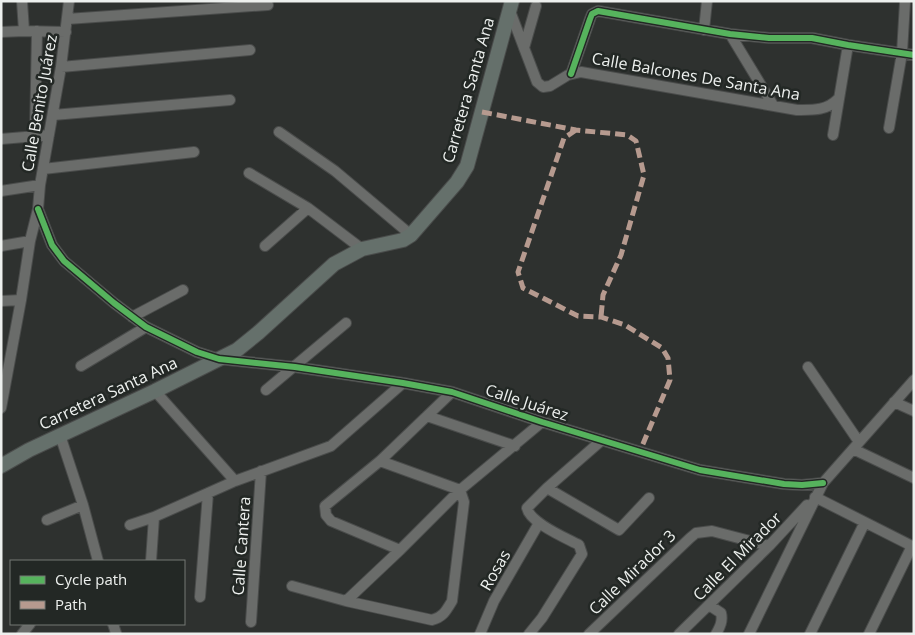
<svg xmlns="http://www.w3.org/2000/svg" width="915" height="635" font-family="'Open Sans',sans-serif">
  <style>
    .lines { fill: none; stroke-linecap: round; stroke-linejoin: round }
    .minor-casing { stroke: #4a4c4b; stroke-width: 12 }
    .major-casing { stroke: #4a4c4b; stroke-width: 16 }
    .minor { stroke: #6a6c6a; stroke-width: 10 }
    .major { stroke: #65706b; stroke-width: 14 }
    .quiet { stroke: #b69a8f; stroke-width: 5; stroke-dasharray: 10 5; stroke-linecap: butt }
    .cycleway-casing { stroke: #232825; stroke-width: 9 }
    .cycleway { stroke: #56b35d; stroke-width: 6 }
    .labels { text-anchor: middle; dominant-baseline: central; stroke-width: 5; stroke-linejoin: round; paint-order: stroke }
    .street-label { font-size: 16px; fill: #edf0ee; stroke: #232825 }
  </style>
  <rect width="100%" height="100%" fill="#2e312f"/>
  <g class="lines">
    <g class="minor-casing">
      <path id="minor" d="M22,1L24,31
        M510,11L537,82L543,87L550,86L568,75L581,72L797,110C813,110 826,111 838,99
        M67,19L268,5
        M704,30L707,1
        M1,32L24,31L66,32
        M730,34L773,105
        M524,48L536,6
        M61,67L250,50
        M571,74L590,19L592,14L598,11L730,34L769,38H812L848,45L914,55
        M53,115L230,100
        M889,128L902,53L905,2
        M279,132L335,171L411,235
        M35,135L37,31
        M833,135L848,45
        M1,139L49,135
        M43,169L194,152
        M249,173L308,208L362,249
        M1,191L40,185
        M38,209L52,245L64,261L114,303L146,327L197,352L219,359L295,367L403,383L452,392L542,422L700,470L784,484L802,485L823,483
        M1,246L30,241
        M265,246L308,208
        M1,301L21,300
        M132,317L183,290
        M81,366L146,327
        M808,367L859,442
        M266,390L346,323
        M155,391L235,481
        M894,402L914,411
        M1,408L21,300L30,241L38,209L40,185L61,67L69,1
        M427,416L515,446
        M60,435L83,505L98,561
        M853,449L914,478
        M547,488L619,530L649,498
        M815,497L914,547
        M47,520L83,505
        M130,525L154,517L235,481L331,446L403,383
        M400,550L331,521L326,515L325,506L380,461L452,392
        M151,561L154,517
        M292,586L346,601L432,620C443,617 446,611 452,601L464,502L460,490L380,461
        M200,597L208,493
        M346,601L400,550L460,490L542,422
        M709,605L721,613C723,621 720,627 716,634
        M251,622L261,471
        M113,624L116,633
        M22,634L30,624
        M480,634L494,601L539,523
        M529,634L542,618L582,554L579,545C566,538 530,523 527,508L547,488L602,440
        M589,634L690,538L696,533L712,531L769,546
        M679,634L769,546L807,505
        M749,634L823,483L914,380
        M810,634L864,524
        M869,634L912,546"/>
    </g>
    <g class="major-casing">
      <path id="major" d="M1,466L29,450L155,391L237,350L258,333L334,264L362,249L403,240L411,235L457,182L467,166L512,1"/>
    </g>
    <use href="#minor" class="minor"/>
    <use href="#major" class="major"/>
    <path class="quiet" d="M482,112L576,130L627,135L636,141L644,175L621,255L603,295L601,317
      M576,130L564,138L518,272L523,288L578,316L601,317L625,325L662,348L668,358L670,380L640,451"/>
    <g class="cycleway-casing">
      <path id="cycleway" d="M571,74L590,19L592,14L598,11L730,34L769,38H812L848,45L914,55
        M38,209L52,245L64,261L114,303L146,327L197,352L219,359L295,367L403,383L452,392L542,422L700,470L784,484L802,485L823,483"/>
    </g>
    <use href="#cycleway" class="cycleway"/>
  </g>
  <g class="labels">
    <g class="street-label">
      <text transform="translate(696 76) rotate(10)">Calle Balcones De Santa Ana</text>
      <text transform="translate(468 90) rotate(-74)">Carretera Santa Ana</text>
      <text transform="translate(39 103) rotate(-80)">Calle Benito Juárez</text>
      <text transform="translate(108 393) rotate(-25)">Carretera Santa Ana</text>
      <text transform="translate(527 402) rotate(18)">Calle Juárez</text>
      <text transform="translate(241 546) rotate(-86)">Calle Cantera</text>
      <text transform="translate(737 556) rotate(-45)">Calle El Mirador</text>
      <text transform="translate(495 570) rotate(-60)">Rosas</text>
      <text transform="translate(632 572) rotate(-44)">Calle Mirador 3</text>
    </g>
  </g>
  <rect width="915" height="635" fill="none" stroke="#edf0ee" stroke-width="5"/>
  <rect x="10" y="560" width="175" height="65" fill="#232825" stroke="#747875"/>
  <rect x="20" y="576" width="25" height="8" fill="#56b35d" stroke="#747875"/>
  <text x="55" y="585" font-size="15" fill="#edf0ee">Cycle path</text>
  <rect x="20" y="601" width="25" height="8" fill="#b69a8f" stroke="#747875"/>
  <text x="55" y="610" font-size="15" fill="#edf0ee">Path</text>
</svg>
